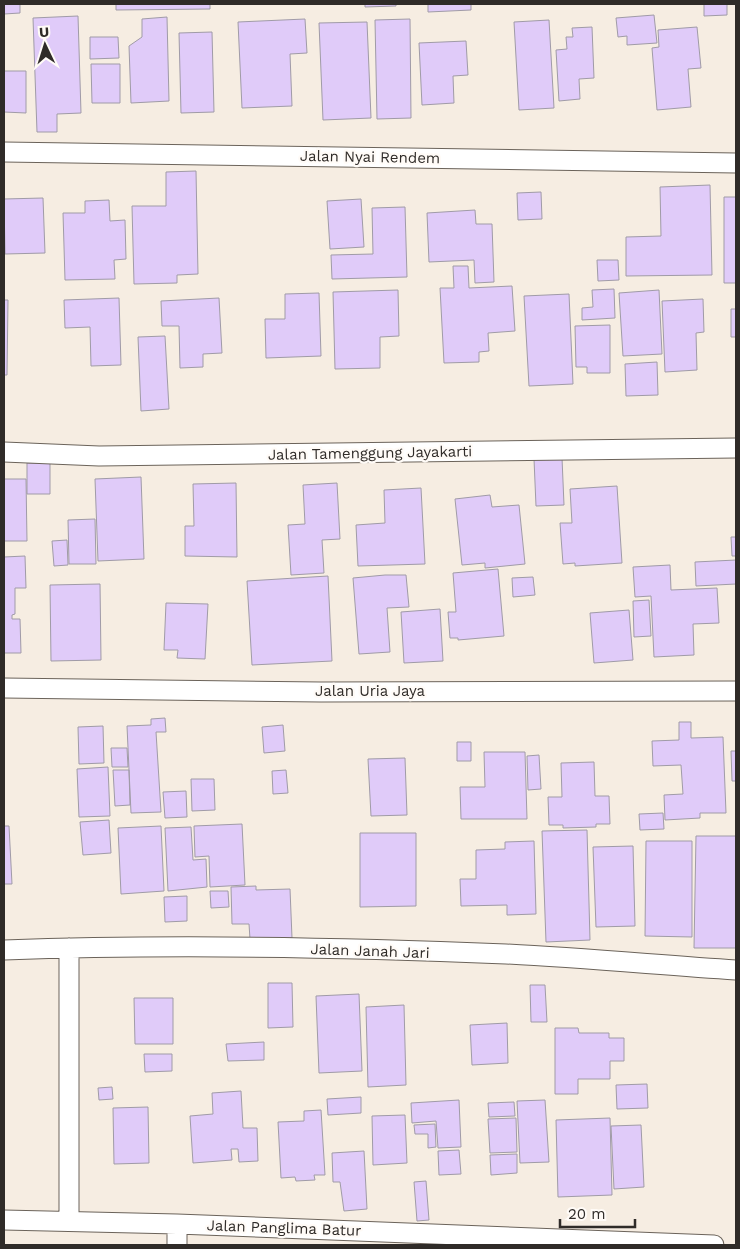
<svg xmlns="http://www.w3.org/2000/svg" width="740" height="1249" font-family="'Work Sans',sans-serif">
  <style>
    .building { fill: #e0cbf9; stroke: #a09ba7 }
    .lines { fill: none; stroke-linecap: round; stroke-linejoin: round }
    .minor-casing { stroke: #6b635a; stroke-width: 21 }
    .minor { stroke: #fff; stroke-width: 19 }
    .labels { text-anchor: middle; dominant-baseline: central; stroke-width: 4.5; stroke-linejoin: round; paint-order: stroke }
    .street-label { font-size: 15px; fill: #2f2b28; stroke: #fffbf7 }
  </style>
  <rect width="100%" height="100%" fill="#f6ede2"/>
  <path class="building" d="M4,4H20V13L4,14Z
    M116,4H210V9L116,10Z
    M365,4H396V6L365,7Z
    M428,4H471V10L428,12Z
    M704,4H727V15L704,16Z
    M654,15L657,43L627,45V36L618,37L616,18Z
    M78,16L81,113L57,114V132H37L33,18Z
    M167,17L169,101L131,103L129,46L142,37V19Z
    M305,19L307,53L290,54L292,106L242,108L238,22Z
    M410,19L411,118L377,119L375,20Z
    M549,20L554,108L519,110L514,22Z
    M367,22L371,118L323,120L319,23Z
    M592,27L594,78L579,79L580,99L559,101L556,50L567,49L566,37H573L572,28Z
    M697,27L701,68L688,69L691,107L657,110L652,48L659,47L658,30Z
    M212,32L214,112L181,113L179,33Z
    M90,37H118L119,58L90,59Z
    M466,41L468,75L453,76L454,103L422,105L419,43Z
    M91,64H120V103H92Z
    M4,71H26V113L4,112Z
    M196,171L198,274L177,275V283L134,284L132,206H166V172Z
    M710,185L712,275L626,276V237L661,236L660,187Z
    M541,192L542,219L518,220L517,193Z
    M724,197H736V283H724Z
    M43,198L45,253L5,254L4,199Z
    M361,199L364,247L330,249L327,201Z
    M109,200L110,221L125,220L126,259L114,260L115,279L65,280L63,213H85V201Z
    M405,207L407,277L332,279L331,255L373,254L372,208Z
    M475,210L476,224H492L494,282L475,283L474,260L429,262L427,213Z
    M597,260H618L619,280L598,281Z
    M453,266H468L469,288L512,286L515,331L488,333L489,351L479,352V362L444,363L440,288H454Z
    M614,289L615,318L582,320V308L593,307L592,290Z
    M398,290L399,336L380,337V368L335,369L333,292Z
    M659,290L662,354L623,356L619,293Z
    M319,293L321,356L266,358L265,319H285V294Z
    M569,294L573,384L529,386L524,296Z
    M119,298L121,365L91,366L90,327L65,328L64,300Z
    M219,298L222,353L203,354V367L180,368L179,326H162L161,301Z
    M703,299L704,332L696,333L697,370L665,372L662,301Z
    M4,300H8L7,375H4Z
    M731,309H736V337H731Z
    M610,325V373H587V367H576L575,326Z
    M165,336L169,409L141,411L138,337Z
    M657,362L658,395L626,396L625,364Z
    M562,458L564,505L536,506L534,459Z
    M27,463H50V494H27Z
    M141,477L144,559L98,561L95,479Z
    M4,479H26L27,541H4Z
    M236,483L237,557L185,556V526H194L193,484Z
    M337,483L340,539L322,540L324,573L291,575L288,525L305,524L303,485Z
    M617,486L622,563L575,566V563L563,564L560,523H572L570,489Z
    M421,488L425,564L358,566L356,525L385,523L384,490Z
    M490,495L492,507L519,505L525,564L485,568V563L462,565L455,499Z
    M95,519L96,564H69L68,520Z
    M731,537H736V556H732Z
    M67,540L68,565L54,566L52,541Z
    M25,556L26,588H15V614L12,615V619H20L21,653H4V557Z
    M736,560V584L696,586L695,562Z
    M670,565L671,590L717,588L719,623L693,624L694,655L654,657L651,596L635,597L633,567Z
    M498,569L504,636L458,640V638H450L448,612H456L453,573Z
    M385,575H406L409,607L387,608L390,652L359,654L353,578Z
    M328,576L332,661L252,665L247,581Z
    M533,577L535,595L513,597L512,578Z
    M100,584L101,660L51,661L50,585Z
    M649,600L651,636L634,637L633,601Z
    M166,603L208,604L205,659L177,658L178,650H164Z
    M440,609L443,661L404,663L401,612Z
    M629,610L633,660L594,663L590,613Z
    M165,718L166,732H156L161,812L131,813L127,726L151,725V719Z
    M679,722H691V738L723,737L726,813H700V818L665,820L664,795L683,794L681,765L653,766L652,741L679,740Z
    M283,725L285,751L264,753L262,727Z
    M103,726L104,763L79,764L78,727Z
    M457,742H471V761H457Z
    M111,748H127L128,767H112Z
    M731,751H736V781H732Z
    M484,752H525L527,819H461L460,787H485Z
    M539,755L541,789L528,790L527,756Z
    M405,758L407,815L371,816L368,759Z
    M594,762L595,796H609L610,824H596V827L563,828V825H549L548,797H562L561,763Z
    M108,767L110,816L79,817L77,769Z
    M113,770H129L130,805L115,806Z
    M286,770L288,793L273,794L272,771Z
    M191,779H214L215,810L192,811Z
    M186,791L187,817L165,818L163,792Z
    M663,813L664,829L640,830L639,814Z
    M109,820L111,853L83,855L80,822Z
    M242,824L245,885L210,887L209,856L195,857L194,826Z
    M4,826H9L12,884H4V899Z
    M161,826L164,891L121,894L118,828Z
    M191,827L193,860L206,859L207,887L168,891L165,828Z
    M587,830L590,940L546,942L542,831Z
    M360,833H416V906L360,907Z
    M696,836H736V948H694Z
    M534,841L536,914L507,915V905L461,906L460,879H476V850L505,849V842Z
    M646,841H692V937L645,936Z
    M633,846L635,926L596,927L593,847Z
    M256,886V890L290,889L292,938L250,939L249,924H232L231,887Z
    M210,891H228L229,907L211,908Z
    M187,896V921L165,922L164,897Z
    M268,983H292L293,1027L268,1028Z
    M530,985H545L547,1022H531Z
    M359,994L362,1071L319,1073L316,996Z
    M134,998H173V1044H135Z
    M404,1005L406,1085L368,1087L366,1007Z
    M507,1023L508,1063L472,1065L470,1025Z
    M555,1028H578L579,1033H609V1038H624V1061H610V1079H578V1094H555Z
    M264,1042V1060L228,1061L226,1044Z
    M144,1054H172V1071L145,1072Z
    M647,1084L648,1108L617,1109L616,1085Z
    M112,1087L113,1099L99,1100L98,1088Z
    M241,1091L243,1128H257L258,1161L239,1162L238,1149H231L232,1160L193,1163L190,1116L213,1114L212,1093Z
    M361,1097V1113L328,1115L327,1099Z
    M459,1100L461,1147L438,1148L436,1121L412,1123L411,1103Z
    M545,1100L549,1162L520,1163L517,1101Z
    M514,1102L515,1116L489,1117L488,1103Z
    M148,1107L149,1163L114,1164L113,1108Z
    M321,1110L325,1175H314L315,1180L296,1181L295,1177L281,1178L278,1122L304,1121V1111Z
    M405,1115L407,1163L373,1165L372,1116Z
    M516,1118L517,1152L490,1153L488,1119Z
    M610,1118L612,1195L558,1197L556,1120Z
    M435,1124L436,1147L428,1148V1134H415L414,1125Z
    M641,1125L644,1187L614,1189L611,1126Z
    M459,1150L461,1174L439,1175L438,1151Z
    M364,1151L367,1209L344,1211L340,1182H333L332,1153Z
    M517,1154V1173L491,1175L490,1155Z
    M426,1181L429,1220L417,1221L414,1182Z"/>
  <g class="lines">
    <g class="minor-casing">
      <path id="minor" d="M4,152L736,163
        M4,452L99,456L736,448
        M4,688L321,692L736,691
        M69,948V1221
        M4,950C171,944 339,947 506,954C583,958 660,965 736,970
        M4,1220L177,1224L714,1245
        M177,1224V1245"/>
    </g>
    <use href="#minor" class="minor"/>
  </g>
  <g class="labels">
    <g class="street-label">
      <text transform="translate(370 157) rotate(1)">Jalan Nyai Rendem</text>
      <text transform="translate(370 453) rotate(-1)">Jalan Tamenggung Jayakarti</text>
      <text x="370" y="691">Jalan Uria Jaya</text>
      <text transform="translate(370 951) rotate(2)">Jalan Janah Jari</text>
      <text transform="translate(284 1228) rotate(2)">Jalan Panglima Batur</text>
    </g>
  </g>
  <rect width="740" height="1249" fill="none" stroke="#2f2b28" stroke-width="10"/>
  <g transform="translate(45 45) rotate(356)" stroke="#fffbf7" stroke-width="4" paint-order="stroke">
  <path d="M0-4L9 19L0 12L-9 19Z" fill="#2f2b28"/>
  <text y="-8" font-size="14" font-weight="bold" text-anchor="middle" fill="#2f2b28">U</text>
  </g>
  <path d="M560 1219v8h75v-8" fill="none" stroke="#2f2b28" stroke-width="2.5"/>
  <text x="568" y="1219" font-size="15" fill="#2f2b28" stroke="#fffbf7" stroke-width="4" paint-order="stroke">20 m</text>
</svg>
